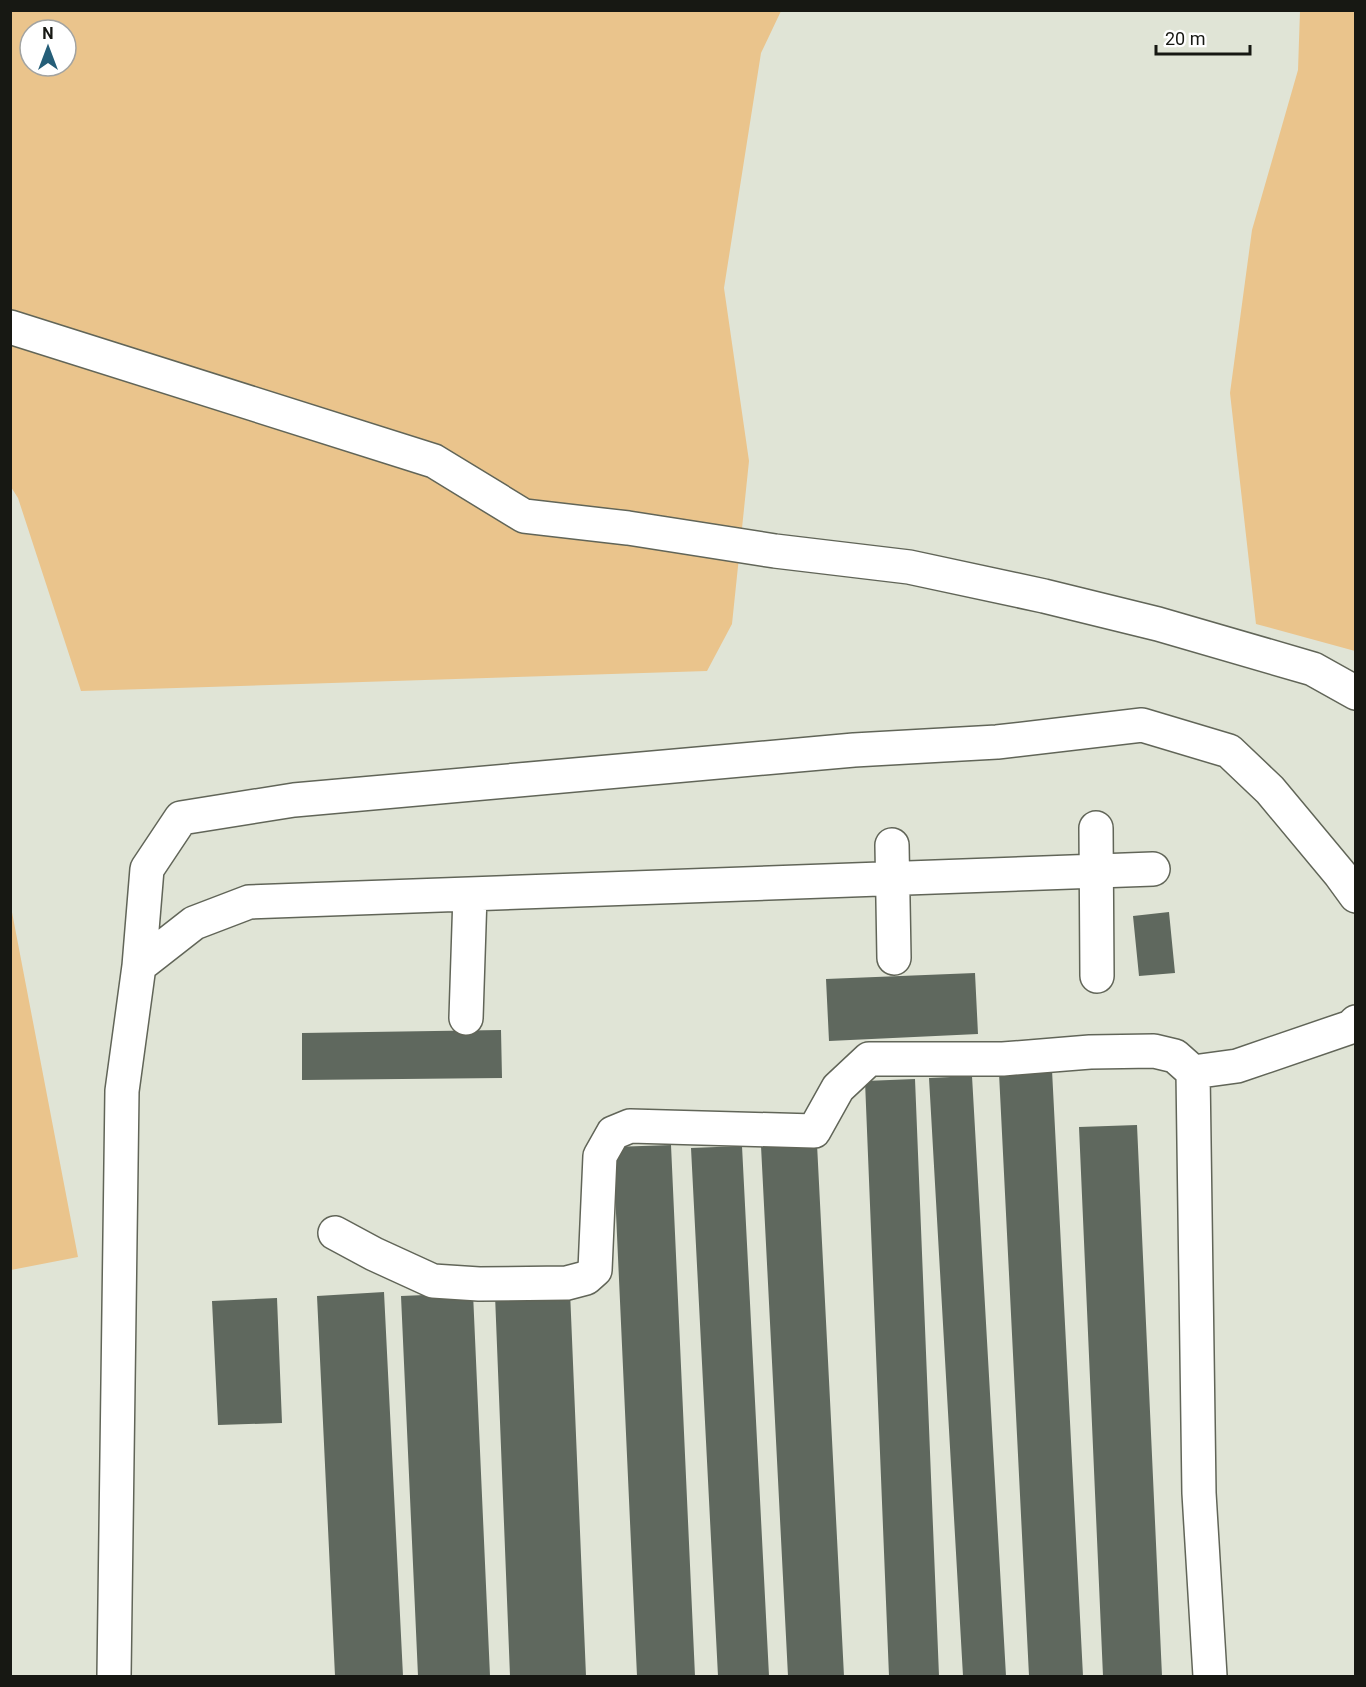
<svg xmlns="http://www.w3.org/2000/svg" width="1366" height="1687" font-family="Roboto,sans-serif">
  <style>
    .green { fill: #eac48c; fill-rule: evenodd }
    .building { fill: #5f685e }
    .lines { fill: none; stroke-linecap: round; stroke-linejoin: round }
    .minor-casing { stroke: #616558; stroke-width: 36 }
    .minor { stroke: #fff; stroke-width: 33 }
  </style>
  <rect width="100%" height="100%" fill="#e0e4d6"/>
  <path class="green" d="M10,11H781L761,53L724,288L749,461L732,624L707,671L81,691L18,498L11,487ZM30,30H66V66H30Z
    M1300,11H1355V651L1256,624L1230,393L1252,230L1298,70Z
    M11,907L78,1257L11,1270H10Z"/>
  <path class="building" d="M1169,912L1175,973L1139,976L1133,916Z
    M975,973L978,1034L829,1041L826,979Z
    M501,1030L502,1078L302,1080V1033Z
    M1052,1070L1083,1676H1029L999,1073Z
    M972,1076L1006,1676H963L929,1078Z
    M915,1079L939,1676H889L865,1081Z
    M1137,1125L1162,1676H1103L1079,1127Z
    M817,1144L844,1676H788L761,1146Z
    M671,1145L695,1676H637L613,1147Z
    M742,1146L769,1676H718L691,1148Z
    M570,1291L586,1676H510L495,1295Z
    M384,1292L403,1676H335L317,1296Z
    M473,1293L490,1676H418L401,1296Z
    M277,1298L282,1423L218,1425L212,1301Z"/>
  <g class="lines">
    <g class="minor-casing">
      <path id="minor" d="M10,327L434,461L524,516L628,528L775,551L909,567L1044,596L1158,624L1313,669L1356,693
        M1096,828L1097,976
        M892,845L894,958
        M139,966L147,869L181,818L294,800L854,750L997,742L1142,725L1229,751L1270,790L1340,874L1356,896
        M466,1018L470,895
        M335,1233L374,1254L433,1281L479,1284L567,1283L586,1278L595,1270L600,1156L613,1133L630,1126L814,1131L838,1088L869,1059H1003L1090,1052L1154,1051L1175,1056L1193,1072
        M114,1676L122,1091L139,966L194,923L249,902L1153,869
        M1210,1676L1199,1493L1193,1072L1237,1066L1351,1027L1356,1022"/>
    </g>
    <use href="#minor" class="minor"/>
  </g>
  <rect width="1366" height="1687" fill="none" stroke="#171813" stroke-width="24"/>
  <g transform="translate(48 48)"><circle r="28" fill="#ffffff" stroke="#a2a3a1" stroke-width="1.5"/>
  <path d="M0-4.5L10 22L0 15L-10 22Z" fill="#255e78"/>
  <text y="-9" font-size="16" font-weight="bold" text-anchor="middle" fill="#171813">N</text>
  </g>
  <path d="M1156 45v9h94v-9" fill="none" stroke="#171813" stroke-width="3"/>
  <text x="1165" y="45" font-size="18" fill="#171813" stroke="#ffffff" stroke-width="4.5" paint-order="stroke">20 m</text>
</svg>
